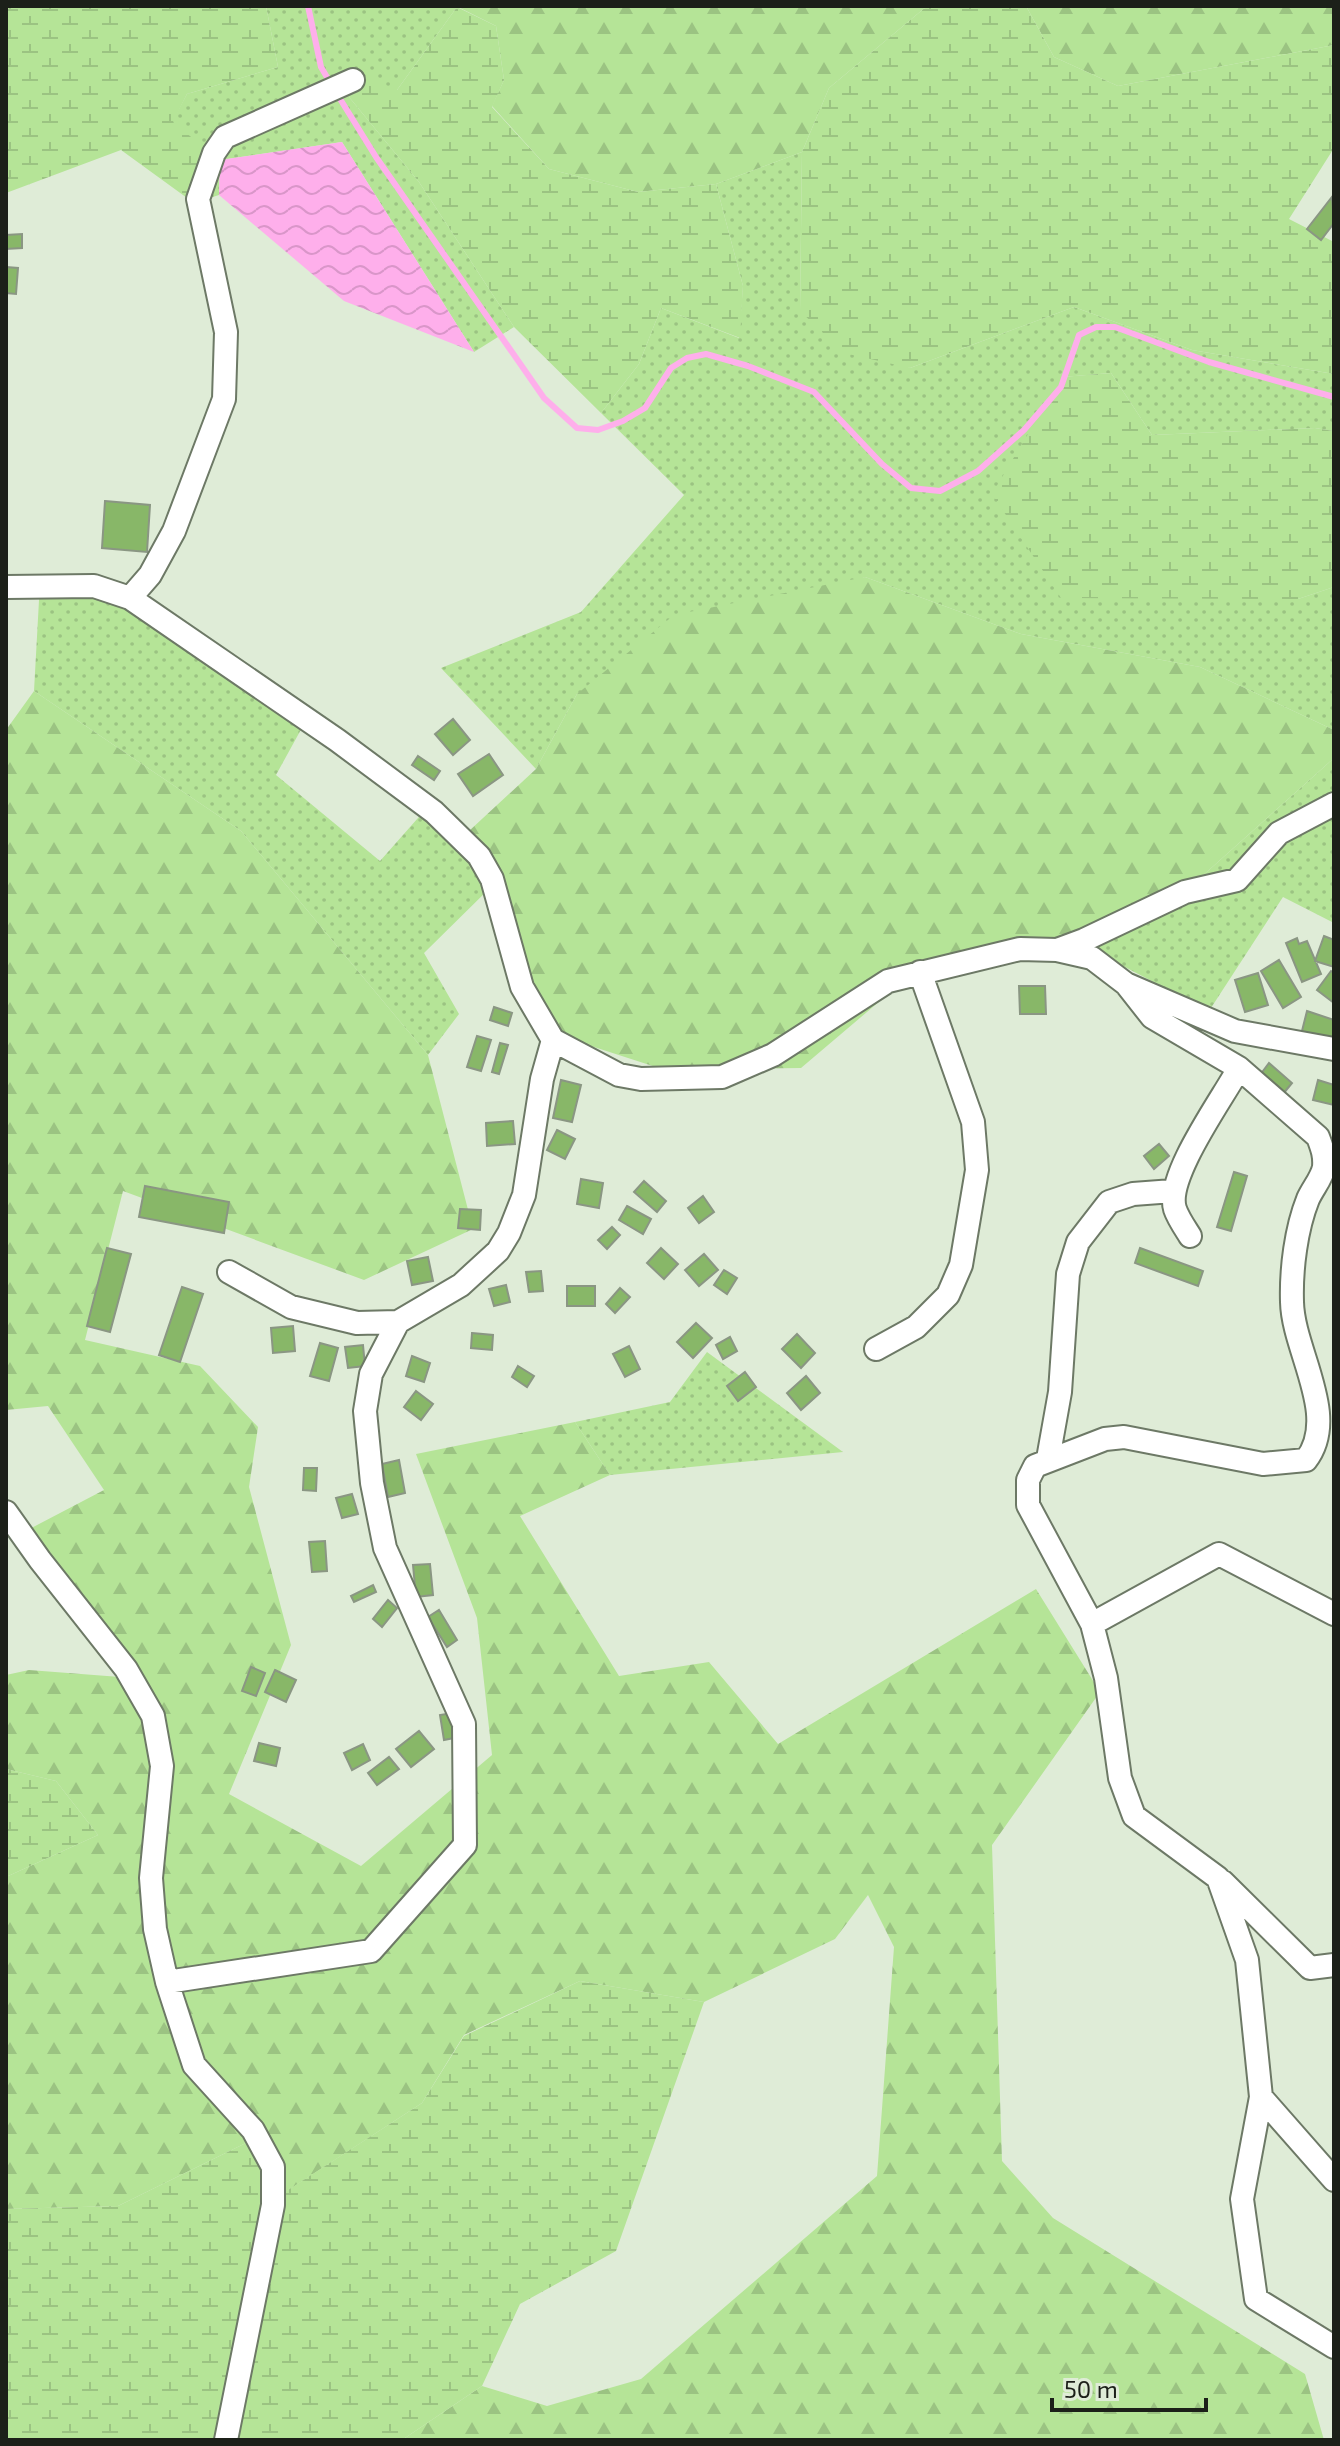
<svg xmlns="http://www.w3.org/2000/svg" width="1340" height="2446" font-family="'Exo 2',sans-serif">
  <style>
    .grass { fill: url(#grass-dots) }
    .forest { fill: url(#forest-firs) }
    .wetland { fill: url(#wetland-marsh) }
    .water { fill: url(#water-waves) }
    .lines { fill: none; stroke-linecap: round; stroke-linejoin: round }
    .stream { stroke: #feafeb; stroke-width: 6 }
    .building { fill: #88b768; stroke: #8a9683; stroke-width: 2 }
    .minor-casing { stroke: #6d7966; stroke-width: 26 }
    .minor { stroke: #fff; stroke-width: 22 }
  </style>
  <defs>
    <pattern id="grass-dots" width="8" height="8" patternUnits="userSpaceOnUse" patternTransform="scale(2)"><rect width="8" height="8" fill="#b5e497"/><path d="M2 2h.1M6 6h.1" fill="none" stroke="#9bc382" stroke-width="1.8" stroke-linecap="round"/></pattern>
    <pattern id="forest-firs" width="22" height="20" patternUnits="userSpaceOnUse" patternTransform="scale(2)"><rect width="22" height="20" fill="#b5e497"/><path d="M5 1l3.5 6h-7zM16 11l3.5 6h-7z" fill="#9bc382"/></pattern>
    <pattern id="wetland-marsh" width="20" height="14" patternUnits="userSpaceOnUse" patternTransform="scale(2)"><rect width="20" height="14" fill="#b5e497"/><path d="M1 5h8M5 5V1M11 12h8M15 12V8" fill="none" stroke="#9bc382"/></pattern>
    <pattern id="water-waves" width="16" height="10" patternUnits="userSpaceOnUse" patternTransform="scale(2)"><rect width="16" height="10" fill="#feafeb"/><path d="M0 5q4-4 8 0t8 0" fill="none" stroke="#d996c9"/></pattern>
  </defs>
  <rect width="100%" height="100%" fill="#dfecd7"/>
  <path class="grass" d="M266,6L457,7L397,90L349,97L419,182L514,327L474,352L342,142L220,160L219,195L194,203L172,122L187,94L278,67Z
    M802,152L800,310L910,368L1074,307L1192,350L1334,374V431L1315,428L1152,435L1111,373L1063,377L1298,599L1334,587V730L1200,667L1021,634L865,577L577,694L536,769L441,668L581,612L684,495L601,413L639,364L661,308L739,338L743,286L716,184Z
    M40,582L91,584L309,715L276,775L380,861L433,801L469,831L493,885L424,953L459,1014L428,1055L241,831L34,691Z
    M1334,758V923L1283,897L1209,1011L1081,944L1180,896Z
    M707,1352L843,1452L610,1475L575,1422L670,1402Z"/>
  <path class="forest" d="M456,6H927L829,88L802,152L716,184L638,192L549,169L492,106L504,80L496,26Z
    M1026,6H1334V45L1118,86L1054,57Z
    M865,577L1021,634L1200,667L1334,730V758L1180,896L1081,944L920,967L801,1068L665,1070L554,1034L469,831L536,769L577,694L674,615Z
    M34,691L241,831L428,1055L473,1229L364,1280L123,1191L85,1340L200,1366L258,1427L249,1487L291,1645L229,1794L361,1866L492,1755L477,1618L416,1454L575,1422L610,1475L520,1516L619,1676L709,1662L778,1744L1036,1589L1100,1692L992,1845L1002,2161L1053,2218L1305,2374L1324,2440H402L482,2386L547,2406L641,2379L877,2176L894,1947L868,1895L835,1939L704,2002L580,1981L464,2035L422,2103L284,2193L262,2135L118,2206L6,2209V1877L98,1835L56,1781L6,1769V1675L29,1670L133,1678L18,1535L104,1490L48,1406L6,1410V730Z"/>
  <path class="wetland" d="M6,6H266L278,67L187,94L173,122L202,146L194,203L121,150L6,193Z
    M927,6H1026L1054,57L1118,86L1334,45V148L1289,219L1334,242V374L1192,350L1074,307L910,368L844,353L800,311L802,152L829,88Z
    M457,7L496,26L504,80L492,107L549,169L638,192L716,184L743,286L740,338L661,308L639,364L601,413L514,327L419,182L349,97L362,75L397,90Z
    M1111,373L1152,435L1315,428L1334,431V587L1298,599L1061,598L992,494L1062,377Z
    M6,1769L56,1781L98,1835L6,1877Z
    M580,1981L704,2002L616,2251L520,2304L482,2386L402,2440H6V2209L118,2206L262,2135L285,2192L422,2103L464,2036Z"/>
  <path class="water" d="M342,142L474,352L344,301L219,195L220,160Z"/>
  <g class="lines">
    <path class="stream" d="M308,6L321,67L331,84
      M337,94L376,157L544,398L577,428L598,430L623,421L645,408L671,368L687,358L706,354L748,366L814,392L882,464L911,488L940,491L978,471L1024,430L1061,387L1079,335L1096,327H1115L1209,362L1334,397"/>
  </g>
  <path class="building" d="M1332,197L1334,223L1321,240L1307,229Z
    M22,234V248L6,249V235Z
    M6,267L18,268L16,294L6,293Z
    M105,501L150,505L147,552L102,548Z
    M453,719L470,740L453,755L435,734Z
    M489,754L503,775L473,796L458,774Z
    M418,756L440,771L434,780L412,765Z
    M1324,936L1334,940V967L1315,961Z
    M1297,938L1299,944L1307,941L1321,974L1302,982L1286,943Z
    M1279,960L1301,997L1283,1008L1261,971Z
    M1331,971L1334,973V1003L1317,990Z
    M1258,973L1268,1005L1245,1012L1235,980Z
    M1019,986H1045L1046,1014H1020Z
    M494,1007L512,1013L508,1026L490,1020Z
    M1307,1011L1334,1020V1040L1301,1035Z
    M477,1036L491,1040L481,1071L467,1067Z
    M500,1043L508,1045L499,1074L492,1072Z
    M1269,1063L1292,1083L1283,1094L1260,1075Z
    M561,1080L581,1085L572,1122L553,1118Z
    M1318,1080L1334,1085V1105L1313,1100Z
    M513,1121L515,1144L487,1146L486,1123Z
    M557,1130L575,1139L565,1159L547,1150Z
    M1159,1144L1169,1156L1154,1169L1144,1156Z
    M1234,1172L1247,1176L1231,1231L1217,1227Z
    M581,1179L603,1183L599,1208L577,1204Z
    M644,1181L666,1201L657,1212L634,1192Z
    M145,1186L229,1202L224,1233L139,1217Z
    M703,1196L714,1212L699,1223L688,1208Z
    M627,1206L651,1219L643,1234L619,1220Z
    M460,1209L481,1210L480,1230L458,1228Z
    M612,1227L620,1235L607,1249L598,1240Z
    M107,1248L131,1254L110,1332L87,1326Z
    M661,1248L678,1264L664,1279L647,1263Z
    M1140,1248L1203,1271L1198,1286L1135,1263Z
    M704,1254L718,1270L699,1286L685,1270Z
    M428,1257L433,1281L412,1285L407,1261Z
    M724,1270L737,1278L727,1294L714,1285Z
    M541,1271L543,1291L529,1292L526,1272Z
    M506,1285L510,1302L494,1306L489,1289Z
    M567,1286H595V1306H567Z
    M182,1287L203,1294L180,1362L159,1355Z
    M620,1288L630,1297L615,1313L606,1304Z
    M696,1323L712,1338L693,1358L677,1342Z
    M293,1326L295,1351L273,1353L271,1328Z
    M472,1333L493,1335L492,1350L471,1348Z
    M797,1334L815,1353L801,1368L782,1349Z
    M730,1337L737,1351L723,1359L716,1345Z
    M320,1343L338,1348L329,1381L310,1376Z
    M363,1345L365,1366L348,1368L345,1347Z
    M629,1346L640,1369L625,1377L613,1354Z
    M412,1356L430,1363L424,1382L406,1376Z
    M518,1366L534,1376L527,1387L512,1377Z
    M745,1372L756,1387L738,1401L727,1386Z
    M806,1376L820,1393L801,1410L787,1393Z
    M416,1391L433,1404L421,1420L404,1407Z
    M399,1460L405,1493L388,1497L382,1464Z
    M304,1468H317L316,1491L303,1490Z
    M352,1494L358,1514L342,1518L336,1498Z
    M325,1541L327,1571L312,1572L309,1542Z
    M430,1564L433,1595L416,1597L413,1565Z
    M373,1585L376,1592L354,1602L351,1596Z
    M388,1600L397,1608L382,1627L373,1619Z
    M439,1610L457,1640L447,1647L428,1617Z
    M251,1667L265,1673L256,1696L242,1691Z
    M275,1670L296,1680L286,1702L265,1692Z
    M459,1712L464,1736L444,1740L440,1715Z
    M419,1731L434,1749L411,1767L396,1749Z
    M259,1743L280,1748L276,1766L254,1761Z
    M363,1744L370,1760L352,1770L344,1753Z
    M389,1757L399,1769L377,1785L368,1773Z"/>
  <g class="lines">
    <g class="minor-casing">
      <path id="minor" d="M6,587L94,586L130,598L337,740L434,812L479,856L492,879L522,987L553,1040L619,1075L641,1079L722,1077L773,1055L888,981L1020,949L1057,950L1092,958L1126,984L1235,1031L1334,1049
        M130,598L150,575L174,531L224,399L226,332L198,199L214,153L225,137L353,80
        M1057,950L1084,940L1185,892L1237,880L1279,833L1334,804
        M1126,984L1152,1017L1239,1068L1318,1137C1322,1148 1325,1155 1324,1167C1322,1178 1313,1188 1308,1199C1296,1229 1291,1269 1292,1302C1293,1351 1340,1416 1306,1460L1263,1464L1124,1437L1105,1439L1035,1466L1028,1480V1505L1092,1624L1106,1678L1120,1778L1134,1816L1218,1878L1247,1960L1261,2097L1334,2180
        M1190,1236C1185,1228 1178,1218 1175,1209C1165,1177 1223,1098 1239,1068
        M229,1272L291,1307L357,1323L398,1322L461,1285L498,1251L509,1233L524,1195L542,1079L553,1040
        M876,1349L916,1327L948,1295L961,1265L977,1170L973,1122L920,972
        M1048,1459L1060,1392L1068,1274L1078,1242L1109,1202L1133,1194L1173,1191
        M6,1512L40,1560L126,1669L153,1716L162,1766L151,1878L155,1929L167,1982L194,2065L253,2130L273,2167V2205L226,2440
        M1092,1624L1219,1554L1334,1614
        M1223,1882L1310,1968L1334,1965
        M167,1982L371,1951L465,1845L464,1724L385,1548L372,1483L365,1411L371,1374L398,1322
        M1261,2097L1242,2199L1256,2299L1334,2347"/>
    </g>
    <use href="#minor" class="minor"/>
  </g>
  <rect width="1340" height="2446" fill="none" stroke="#1c2019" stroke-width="16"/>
  <path d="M1052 2398v12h154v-12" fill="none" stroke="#1c2019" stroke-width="4"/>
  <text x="1064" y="2398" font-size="24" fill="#1c2019" stroke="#dfecd7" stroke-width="6" paint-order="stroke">50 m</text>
</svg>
